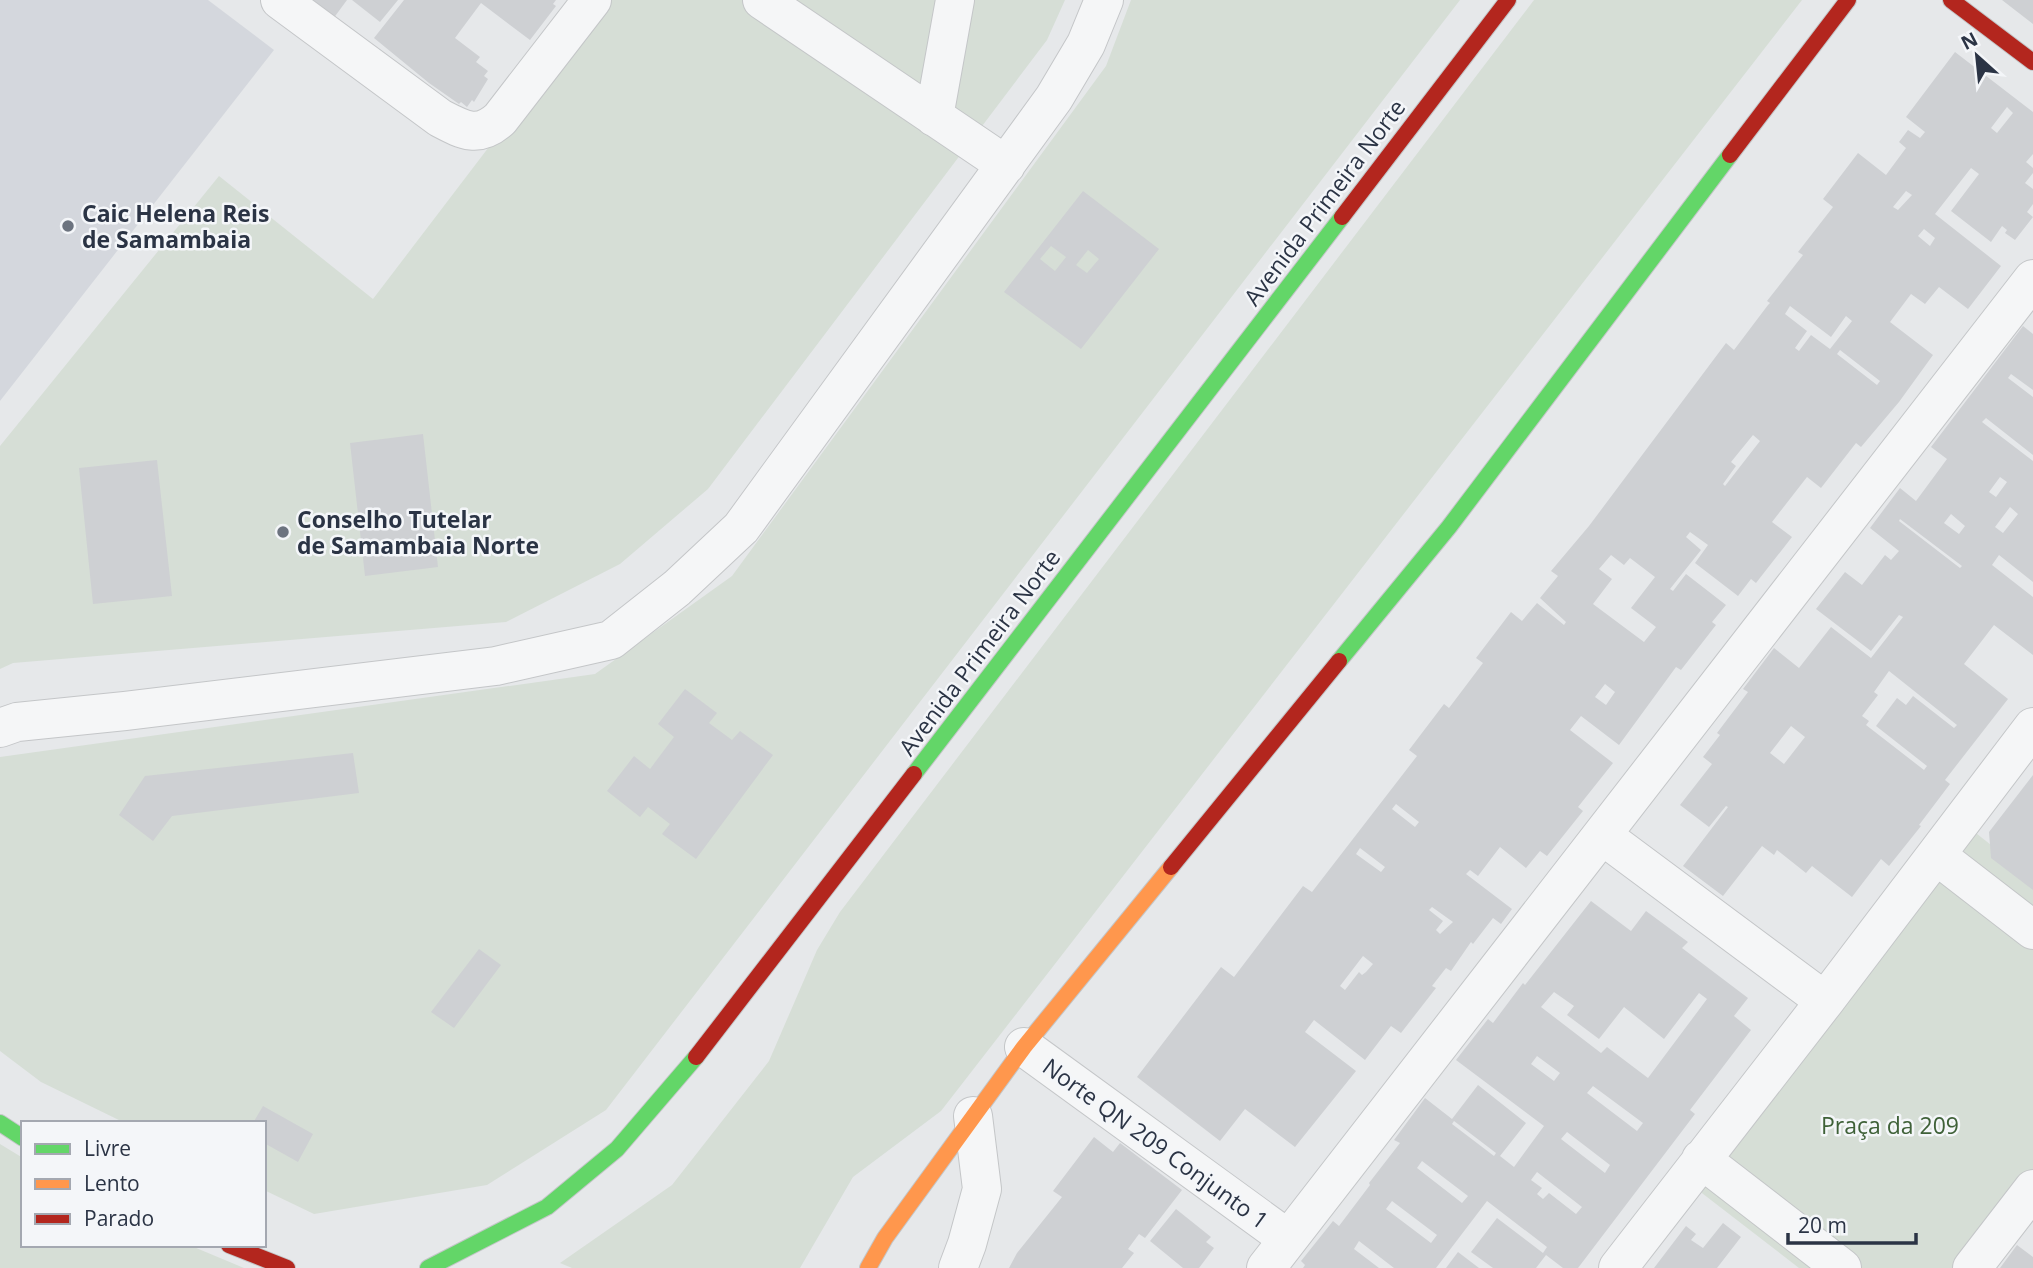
<svg xmlns="http://www.w3.org/2000/svg" width="2033" height="1268" font-family="'Open Sans',sans-serif">
  <style>
    .built { fill: #d4d7dd }
    .green { fill: #d6ded6 }
    .building { fill: #ced0d3; fill-rule: evenodd }
    .lines { fill: none; stroke-linecap: round; stroke-linejoin: round }
    .street-casing { stroke: #c4c6c8; stroke-width: 40 }
    .fast-casing { stroke: #c4c6c8; stroke-width: 18 }
    .slow-casing { stroke: #c4c6c8; stroke-width: 18 }
    .jam-casing { stroke: #c4c6c8; stroke-width: 18 }
    .street { stroke: #f5f6f7; stroke-width: 38 }
    .fast { stroke: #63d668; stroke-width: 16 }
    .slow { stroke: #ff974d; stroke-width: 16 }
    .jam { stroke: #b3261e; stroke-width: 16 }
    .poi-dot { fill: #6c737f; stroke: #f4f6f9; stroke-width: 2.5 }
    .labels { text-anchor: middle; dominant-baseline: central; stroke-width: 5; stroke-linejoin: round; paint-order: stroke }
    .street-label { font-size: 23px; fill: #2b3445; stroke: #f4f6f9 }
    .poi-label { font-size: 23px; font-weight: bold; fill: #2b3445; stroke: #f4f6f9; text-anchor: start }
    .park-label { font-size: 23px; fill: #3f6138; stroke: #f4f6f9 }
  </style>
  <rect width="100%" height="100%" fill="#e6e8ea"/>
  <path class="built" d="M0,0H208L274,50L0,401Z"/>
  <path class="green" d="M601,0H1065L1047,40L708,489L620,564L506,622L13,663L0,669V446L219,176L373,299Z
    M1131,0H1460L606,1110L487,1185L314,1214L264,1190V1123H125L41,1082L0,1051V757L595,674L732,576L1106,66Z
    M1534,0H1802L941,1111L853,1177L800,1268H572L560,1263L672,1185L769,1061L817,950L840,912Z
    M1953,815L2033,878V1219L1996,1268H1799L1672,1170Z
    M0,1144L23,1158V1245H189L244,1268H0Z"/>
  <path class="building" d="M307,0H347L333,19Z
    M352,0H398L380,22Z
    M404,0H556L553,4L556,6L530,40L481,3L455,38L480,57L476,62L488,71L484,76L488,79L474,102L472,100L467,107L461,102L459,104L429,83L374,38Z
    M2002,0H2033V24Z
    M1955,52L2033,112V154L2026,162L2033,168V173L2025,183L2033,189V204L2027,212L2033,217L2015,240L2005,233L2007,230L2002,226L1991,242L1951,211L1979,174L1971,168L1935,214L2001,266L1968,309L1939,287L1925,304L1911,294L1890,322L1933,355L1899,402L1861,447L1856,443L1821,488L1807,477L1772,522L1792,537L1756,583L1751,579L1738,596L1695,563L1708,545L1690,532L1686,537L1701,550L1670,589L1673,591L1686,574L1726,605L1712,622L1716,625L1681,670L1676,667L1619,745L1581,716L1570,730L1613,763L1578,807L1583,811L1547,856L1540,851L1526,868L1500,847L1478,876L1470,870L1466,874L1512,909L1501,924L1493,918L1473,944L1471,942L1451,971L1446,968L1432,986L1436,988L1401,1033L1391,1026L1365,1060L1314,1020L1305,1032L1356,1071L1295,1147L1245,1109L1220,1141L1137,1077L1221,967L1234,977L1303,886L1312,892L1417,756L1409,750L1444,704L1449,708L1483,663L1476,658L1511,612L1522,621L1537,603L1564,625L1566,622L1540,598L1558,576L1551,571L1589,526L1726,343L1734,350L1768,305L1770,303L1767,301L1803,255L1798,252L1833,207L1823,199L1858,153L1886,175L1906,148L1899,142L1908,130L1920,138L1925,132L1906,117ZM2007,107L2013,113L1997,133L1991,128ZM1906,191L1912,195L1898,210L1893,207ZM1924,229L1935,238L1930,246L1918,236ZM1790,306L1831,337L1846,316L1852,321L1830,349L1811,335L1799,351L1795,348L1807,331L1785,314ZM1840,350L1880,381L1877,385L1837,354ZM1753,435L1760,441L1725,486L1723,484L1736,466L1731,462ZM1611,555L1624,565L1630,558L1655,577L1631,608L1656,627L1644,642L1593,604L1612,579L1599,569ZM1605,684L1615,692L1606,705L1595,697ZM1396,804L1419,822L1415,827L1392,809ZM1360,848L1385,867L1381,872L1356,854ZM1432,907L1453,922L1440,934L1436,930L1443,921L1429,910ZM1363,956L1373,964L1366,972L1362,975L1359,972L1345,990L1340,986Z
    M1083,191L1159,249L1081,349L1004,292ZM1051,246L1066,257L1055,271L1040,259ZM1088,250L1099,259L1087,273L1076,265Z
    M2023,326L2033,334V390L2011,374L2008,378L2033,397V455L1986,418L1982,422L2033,461V582L1999,555L1992,565L2033,597V655L1994,625L1964,664L2008,699L1945,780L1950,784L1919,825L1921,826L1889,866L1881,859L1852,897L1812,866L1806,873L1777,850L1774,855L1762,846L1723,896L1683,866L1728,807L1726,806L1709,827L1680,805L1712,764L1703,757L1720,735L1717,733L1748,692L1743,689L1774,648L1799,668L1831,627L1871,658L1903,617L1899,615L1871,651L1816,609L1845,572L1862,585L1885,555L1891,560L1899,551L1870,528L1900,488L1916,501L1947,459L1931,447ZM2000,477L2007,482L1996,497L1989,492ZM2010,507L2018,514L2003,533L1995,527ZM1951,514L1965,526L1959,534L1944,523ZM1900,519L1962,566L1960,568L1899,521ZM1889,671L1957,725L1954,728L1913,696L1906,705L1897,698L1876,726L1927,766L1924,770L1866,725L1869,721L1862,716L1878,695L1874,692ZM1791,726L1805,737L1784,764L1770,753Z
    M423,434L438,567L365,576L350,443Z
    M157,460L172,596L93,604L79,468Z
    M685,689L717,713L709,723L732,740L740,731L773,755L696,859L662,834L670,824L648,807L640,817L607,791L634,756L650,769L674,737L658,724Z
    M353,753L359,793L172,816L153,841L119,815L145,776Z
    M2033,775V890L1991,858L1989,832Z
    M1591,901L1631,931L1646,911L1688,942L1682,948L1748,998L1734,1016L1751,1030L1690,1110L1695,1114L1578,1268H1563L1546,1255L1536,1268H1493L1471,1252L1497,1218L1543,1253L1547,1247L1487,1201L1436,1268H1394L1359,1241L1354,1249L1379,1268H1303L1305,1265L1301,1261L1333,1221L1339,1226L1370,1185L1369,1183L1400,1143L1394,1140L1425,1098L1452,1119L1478,1085L1526,1123L1500,1156L1514,1167L1544,1126L1456,1060L1488,1019L1493,1023L1523,983L1525,985ZM1554,992L1574,1006L1567,1015L1599,1039L1624,1007L1664,1039L1699,993L1707,999L1648,1078L1607,1047L1601,1053L1541,1007ZM1537,1056L1560,1073L1554,1081L1531,1064ZM1593,1086L1643,1123L1637,1131L1587,1093ZM1454,1121L1496,1153L1494,1156L1452,1124ZM1567,1132L1610,1165L1605,1173L1561,1139ZM1422,1161L1468,1196L1462,1203L1417,1168ZM1537,1172L1582,1207L1576,1214L1549,1193L1543,1199L1537,1194L1542,1188L1531,1180ZM1392,1201L1437,1235L1431,1243L1386,1209Z
    M479,949L501,965L454,1028L431,1012Z
    M263,1106L313,1134L298,1162L264,1143V1123H253Z
    M1094,1137L1113,1152L1120,1143L1182,1190L1145,1238L1139,1234L1128,1249L1134,1253L1122,1268H1009L1017,1253L1062,1197L1053,1191Z
    M1176,1209L1211,1237L1206,1242L1214,1248L1199,1268H1183L1150,1241Z
    M1723,1223L1741,1237L1717,1268H1654L1686,1226L1696,1234L1691,1240L1703,1248Z
    M2017,1245L2033,1257V1268H2000Z
    M1458,1252L1479,1268H1446Z"/>
  <g class="lines">
    <g class="street-casing">
      <path id="street" d="M280,0L440,118C463,130 478,139 500,119L592,0
        M762,0L1006,165
        M934,117L955,0
        M0,728L17,722L125,711L496,666L611,640L677,588L741,528L1054,98L1086,44L1104,0
        M1603,836L1825,1001
        M1936,855L2033,930
        M1024,1047L1288,1239
        M1701,1159L1842,1268
        M958,1268L967,1244L982,1189L973,1116
        M1266,1268L2033,279
        M1618,1268L1825,1001L2033,727
        M1972,1268L2033,1189"/>
    </g>
    <g class="fast-casing">
      <path id="fast" d="M1339,661L1449,527L1730,155
        M914,774L1342,217
        M0,1123L23,1138
        M428,1268L547,1207L617,1149L696,1057"/>
    </g>
    <g class="slow-casing">
      <path id="slow" d="M868,1268L885,1238L1024,1047L1171,867"/>
    </g>
    <g class="jam-casing">
      <path id="jam" d="M1951,0L2033,62
        M1730,155L1848,0
        M1342,217L1508,0
        M1171,867L1339,661
        M696,1057L914,774
        M229,1245L287,1268"/>
    </g>
    <use href="#street" class="street"/>
    <use href="#fast" class="fast"/>
    <use href="#slow" class="slow"/>
    <use href="#jam" class="jam"/>
  </g>
  <g class="poi-dot">
    <circle cx="68" cy="226" r="7"/>
    <circle cx="283" cy="532" r="7"/>
  </g>
  <g class="labels">
    <g class="street-label">
      <text transform="translate(1324 202) rotate(-53)">Avenida Primeira Norte</text>
      <text transform="translate(979 652) rotate(-53)">Avenida Primeira Norte</text>
      <text transform="translate(1156 1143) rotate(36)">Norte QN 209 Conjunto 1</text>
    </g>
    <g class="poi-label">
      <text x="82" y="213">Caic Helena Reis<tspan x="82" dy="26">de Samambaia</tspan></text>
      <text x="297" y="519">Conselho Tutelar<tspan x="297" dy="26">de Samambaia Norte</tspan></text>
    </g>
    <g class="park-label">
      <text x="1890" y="1125">Praça da 209</text>
    </g>
  </g>
  <rect x="21" y="1121" width="245" height="126" fill="#f4f6f9" stroke="#a4a8b1" stroke-width="2"/>
  <rect x="35" y="1144" width="35" height="10" fill="#63d668" stroke="#a4a8b1" stroke-width="2"/>
  <text x="84" y="1156" font-size="21" fill="#2b3445">Livre</text>
  <rect x="35" y="1179" width="35" height="10" fill="#ff974d" stroke="#a4a8b1" stroke-width="2"/>
  <text x="84" y="1191" font-size="21" fill="#2b3445">Lento</text>
  <rect x="35" y="1214" width="35" height="10" fill="#b3261e" stroke="#a4a8b1" stroke-width="2"/>
  <text x="84" y="1226" font-size="21" fill="#2b3445">Parado</text>
  <g transform="translate(1977 56) rotate(333)" stroke="#f4f6f9" stroke-width="5" paint-order="stroke">
  <path d="M0-5L12 26L0 18L-12 26Z" fill="#2b3445"/>
  <text y="-10" font-size="19" font-weight="bold" text-anchor="middle" fill="#2b3445">N</text>
  </g>
  <path d="M1788 1233v10h128v-10" fill="none" stroke="#2b3445" stroke-width="3.5"/>
  <text x="1798" y="1233" font-size="21" fill="#2b3445" stroke="#f4f6f9" stroke-width="5" paint-order="stroke">20 m</text>
</svg>
